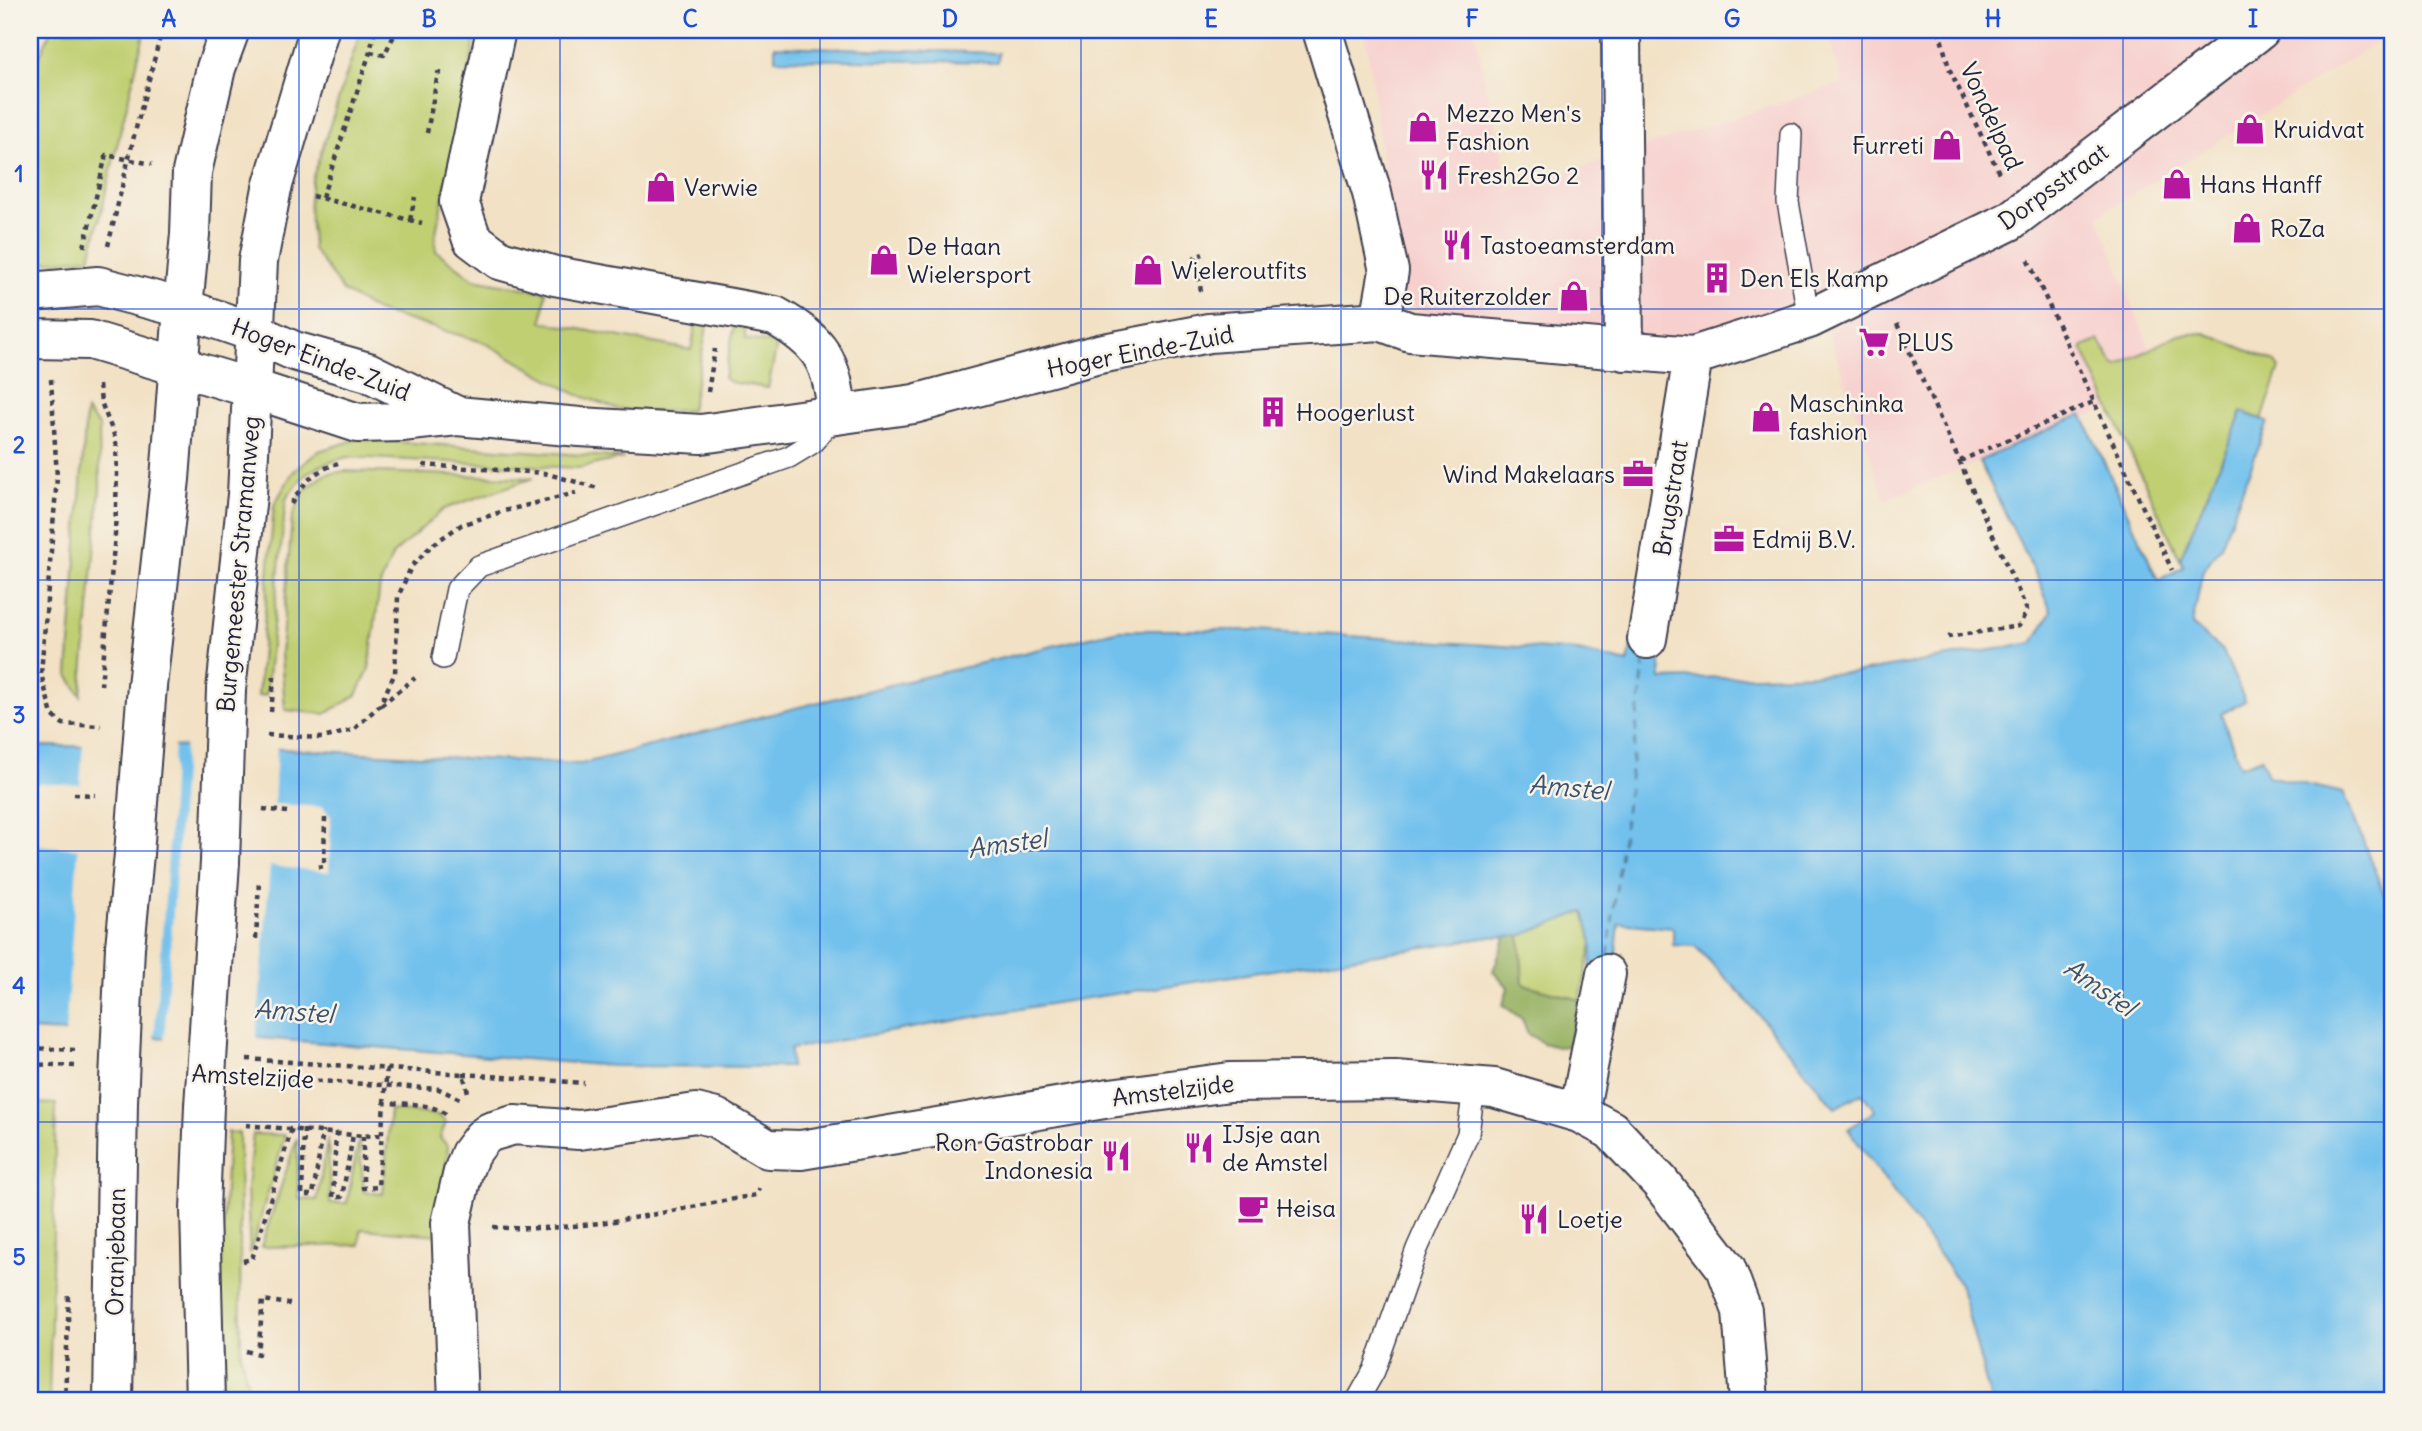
<svg xmlns="http://www.w3.org/2000/svg" width="2422" height="1431" font-family="Delius,sans-serif">
  <style>
    .built { fill: #f7d0ce }
    .green { fill: #c0cf72; stroke: #717856; stroke-width: 2 }
    .forest { fill: #98b264; stroke: #5d6a50; stroke-width: 2 }
    .water { fill: #72c1ed; stroke: #4a7294; stroke-width: 2 }
    .pier { fill: #f2e1c4 }
    .lines { fill: none; stroke-linecap: round; stroke-linejoin: round }
    .ferry { stroke: #3a5270; stroke-width: 2; stroke-dasharray: 9 7; stroke-linecap: butt }
    .lane-casing { stroke: #413f50; stroke-width: 24 }
    .street-casing { stroke: #413f50; stroke-width: 42 }
    .secondary-casing { stroke: #413f50; stroke-width: 42 }
    .path { stroke: #413f50; stroke-width: 4.5; stroke-dasharray: 5 5; stroke-linecap: butt }
    .lane { stroke: #fff; stroke-width: 21 }
    .street { stroke: #fff; stroke-width: 38 }
    .secondary { stroke: #fff; stroke-width: 38 }
    .secondary-bridge-casing { stroke: #413f50; stroke-width: 42; stroke-linecap: butt }
    .path-bridge { stroke: #413f50; stroke-width: 4.5; stroke-dasharray: 5 5; stroke-linecap: butt }
    .secondary-bridge { stroke: #fff; stroke-width: 38 }
    .grid { fill: none; stroke: #1d4ed8; stroke-width: 2; stroke-opacity: 0.55 }
    .labels { text-anchor: middle; dominant-baseline: central; stroke-width: 5; stroke-linejoin: round; paint-order: stroke }
    .poi-label { font-size: 24px; fill: #22223b; stroke: #f7f3e8; text-anchor: start }
    .street-label { font-size: 24px; fill: #22223b; stroke: #f7f3e8 }
    .water-label { font-size: 26px; font-style: italic; fill: #3a5270; stroke: #f7f3e8 }
    .neatline { fill: none; stroke: #1d4ed8; stroke-width: 2.5 }
    .grid-label { font-size: 23px; text-anchor: middle; font-weight: bold; fill: #1d4ed8 }
  </style>
  <rect width="100%" height="100%" fill="#f7f3e8"/>
  <filter id="ink" filterUnits="userSpaceOnUse"><feTurbulence type="fractalNoise" baseFrequency=".0143" numOctaves="2"/><feDisplacementMap in="SourceGraphic" scale="14" xChannelSelector="R" yChannelSelector="G"/><feConvolveMatrix kernelMatrix="1 2 1 2 8 2 1 2 1" color-interpolation-filters="sRGB"/></filter>
  <filter id="wash" filterUnits="userSpaceOnUse"><feTurbulence type="fractalNoise" baseFrequency=".00686" numOctaves="4" result="noise"/><feDisplacementMap in="SourceGraphic" scale="28" xChannelSelector="R" yChannelSelector="G"/><feGaussianBlur stdDeviation="1.57" result="paint"/><feColorMatrix in="noise" values="0 0 0 0 0 0 0 0 0 0 0 0 0 0 0 0 0 1.4 0 .05"/><feComposite in="paint" operator="in"/></filter>
  <g filter="url(#wash)">
    <rect width="100%" height="100%" fill="#f2e1c4"/>
    <path class="built" d="M1365,30H1474L1510,190L1842,83L1826,30H2392V33L2098,216L2164,386L1885,500L1816,295L1684,343L1435,322L1396,296L1393,242Z"/>
    <path class="green" d="M51,30H145L90,258L30,263V77Z
      M361,30H477L435,237L436,251L474,279L546,292L542,322L691,350L697,318L704,321L707,327L691,410L647,412L617,409L576,394L483,342L377,311L343,291L313,249L309,203L312,180Z
      M737,326L745,328V339L777,344L768,388L730,382L724,378L734,328Z
      M2205,333L2276,362L2280,368L2262,419L2242,412L2180,559L2082,348L2099,340L2113,363L2118,366L2177,335Z
      M86,411L99,426L100,489L81,696L68,675Z
      M358,439L624,458L578,468L347,457C313,466 306,470 286,499L266,695L258,696L274,505L293,472L319,451Z
      M346,471L533,478L444,509L393,554L380,585L369,669L357,695L325,714L285,710L281,654L292,518L302,492L326,474Z
      M1584,911L1592,943L1580,1000L1523,984L1520,936Z
      M30,1103L56,1104L49,1401H30Z
      M390,1110L438,1115L446,1122L440,1138L448,1146L440,1235L361,1229L360,1245L261,1247L297,1138L299,1199L317,1200L328,1137L330,1203H347L359,1139L364,1192L383,1194Z
      M228,1132L239,1133L241,1355L251,1401H217L216,1355Z
      M253,1134L285,1135L250,1254L247,1188Z"/>
    <path class="forest" d="M1506,936H1520L1523,984L1580,1000L1569,1046L1557,1047L1543,1043L1528,1034L1522,1019L1503,1005L1508,987L1493,971Z"/>
    <path class="water" d="M775,46L999,53L998,62L775,59Z
      M2242,412L2268,422L2221,546L2203,570L2192,625L2223,651L2245,701L2221,714L2240,766L2262,758L2268,776L2344,793L2392,914V1401H1991L1960,1284L1848,1129L1875,1111L1862,1093L1835,1108L1745,998L1695,946L1673,945V928L1619,923L1614,974L1591,973L1592,943L1584,911L1520,936L1490,937L1055,1003L790,1049L791,1067L613,1066L223,1035L186,1039L30,1030V746L242,747L581,764L795,708L1119,630H1258L1578,651L1628,663L1633,635L1659,642L1661,679L1853,673L2033,643L2051,612L2041,585L1979,461L2082,414L2158,580L2184,567L2180,559Z"/>
    <path class="pier" d="M83,743H174L168,857L154,1041L65,1036L78,849L30,844V788L39,783L80,785Z
      M185,743L277,745L274,804L323,807L331,817L329,872L270,866L256,1041L223,1038L186,1043L164,1042Z"/>
    <g class="lines">
      <path class="ferry" d="M1608,955L1645,658"/>
    </g>
  </g>
  <g filter="url(#ink)">
    <g class="lines">
      <g class="lane-casing">
        <path id="lane" d="M1791,134L1788,202L1809,319
          M443,658L457,589L479,566L789,457L812,443L835,416
          M1357,1401L1374,1371L1417,1249L1468,1134L1474,1087"/>
      </g>
      <g class="street-casing">
        <path id="street" d="M496,30L459,202L472,239L500,260L555,276L775,316C821,342 833,362 837,415
          M1322,30L1372,193L1389,271L1380,321
          M1621,30L1624,351
          M30,292L98,286L183,308L253,332L294,351L368,372L457,416
          M30,339L90,340L251,388L358,423L401,422L457,416L580,427L701,434L914,404L1099,354L1209,333L1380,321L1410,332L1693,356L1809,319L2010,221L2260,30
          M1647,639L1693,356
          M1579,1113L1606,974
          M458,1401L451,1223L463,1172L470,1154L482,1138L490,1132L514,1125L579,1130L696,1113L716,1118L768,1149L801,1150L1110,1098L1230,1082L1395,1080L1494,1088L1579,1113L1611,1130L1660,1182L1726,1268L1742,1311L1749,1401"/>
      </g>
      <g class="secondary-casing">
        <path id="secondary" d="M147,686L170,479L183,308L190,234L192,172L216,68L230,30
          M226,690L247,495L258,261L272,188L319,30
          M125,947L134,854
          M214,952L220,862
          M204,1106L200,1210L205,1401
          M113,1401L118,1102"/>
      </g>
      <path class="path" d="M1939,30L1949,68L2001,177
        M370,52L384,55L397,30
        M427,133L438,73L445,74
        M312,196L422,223
        M322,198L370,52L375,30
        M410,220L415,197
        M108,246L134,136L162,30
        M84,247L106,155L152,164
        M2028,260L2172,570
        M1201,291L1195,257L1203,254
        M1897,324L2027,610L2019,626L1948,637
        M51,379L57,477L41,674L52,715L63,724L101,726
        M99,385L101,402L116,440L117,474L115,535L101,685
        M708,392L715,349
        M1960,461L2093,402
        M423,465L544,473L598,488
        M291,504C305,481 313,472 338,463
        M273,691L274,675
        M381,705L415,678
        M267,735L323,738L353,730L380,705L395,673L398,597L411,567L432,545L461,525L504,511L576,493
        M32,791L30,836H37
        M74,794L95,795
        M263,809L287,812
        M318,867L324,866L325,818
        M30,1048L78,1050
        M247,1059L463,1074L469,1096
        M30,1064L77,1066
        M463,1074L584,1083
        M247,1076L439,1089L462,1100
        M384,1103L387,1067
        M246,1125L363,1136L381,1135
        M304,1129L302,1195H313L323,1131
        M336,1132L333,1197H342L353,1135
        M363,1136V1188L378,1187L384,1103C405,1104 429,1102 447,1115
        M493,1227C581,1234 670,1210 756,1195L759,1188
        M243,1261L252,1259L292,1128
        M246,1351L258,1354L263,1300L290,1304
        M65,1401L69,1293"/>
      <use href="#lane" class="lane"/>
      <use href="#street" class="street"/>
      <use href="#secondary" class="secondary"/>
      <g class="secondary-bridge-casing">
        <path id="secondary-bridge" d="M134,854L147,686
          M220,862L226,690
          M118,1102L125,947
          M204,1106L214,952"/>
      </g>
      <path class="path-bridge" d="M271,712L273,691
        M256,939L259,881"/>
      <use href="#secondary-bridge" class="secondary-bridge"/>
    </g>
  </g>
  <path class="grid" d="M299,30V1401M560,30V1401M820,30V1401M1081,30V1401M1341,30V1401M1602,30V1401M1862,30V1401M2123,30V1401M30,309H2392M30,580H2392M30,851H2392M30,1122H2392"/>
  <defs>
    <g id="shop-bare" transform="scale(2.415)"><path d="M-5-2.5h2.3a2.7 3.5 0 0 1 5.4 0H5L5.5 6h-11ZM-1.5-2.5h3a1.5 2.3 0 0 0-3 0Z" fill="#b5179e" stroke="#f7f3e8" stroke-width="2.5" paint-order="stroke"/></g>
    <g id="restaurant-bare" transform="scale(2.415)"><path d="M-5-6h1v4h1v-4h1v4h1v-4h1v5L-1.5 .5V6h-2V.5L-5-1ZM5-6V6H3V1.5H1.5Q1.5-4 5-6Z" fill="#b5179e" stroke="#f7f3e8" stroke-width="2.5" paint-order="stroke"/></g>
    <g id="building-bare" transform="scale(2.415)"><path d="M-4-6H4V6H1V3H-1V6H-4ZM-2.5-4.3h1.7v1.8h-1.7ZM.8-4.3h1.7v1.8H.8ZM-2.5-1h1.7V.8h-1.7ZM.8-1h1.7V.8H.8Z" fill="#b5179e" stroke="#f7f3e8" stroke-width="2.5" paint-order="stroke"/></g>
    <g id="supermarket-bare" transform="scale(2.415)"><path d="M-6-5.5h2.5l.6 2H6L4.5 2H-2.5L-4.4-4H-6ZM-1.5 3.2a1.3 1.3 0 1 0 .1 0ZM3 3.2a1.3 1.3 0 1 0 .1 0Z" fill="#b5179e" stroke="#f7f3e8" stroke-width="2.5" paint-order="stroke"/></g>
    <g id="office-bare" transform="scale(2.415)"><path d="M-6-3h4V-5.5h4V-3h4V5H-6ZM-1-4.5V-3h2v-1.5ZM-6 0V1H6V0Z" fill="#b5179e" stroke="#f7f3e8" stroke-width="2.5" paint-order="stroke"/></g>
    <g id="cafe-bare" transform="scale(2.415)"><path d="M-5.5-4.5H6V0H3Q3 3.5 0 3.5H-2.5Q-5.5 3.5-5.5 0ZM3-3.2v2h1.7v-2ZM-6 4.5H4V6H-6Z" fill="#b5179e" stroke="#f7f3e8" stroke-width="2.5" paint-order="stroke"/></g>
  </defs>
  <g fill-rule="evenodd">
    <use href="#shop-bare" x="1423" y="127"/>
    <use href="#shop-bare" x="2250" y="129"/>
    <use href="#shop-bare" x="1947" y="145"/>
    <use href="#restaurant-bare" x="1434" y="175"/>
    <use href="#shop-bare" x="2177" y="184"/>
    <use href="#shop-bare" x="661" y="187"/>
    <use href="#shop-bare" x="2247" y="228"/>
    <use href="#restaurant-bare" x="1457" y="245"/>
    <use href="#shop-bare" x="884" y="260"/>
    <use href="#shop-bare" x="1148" y="270"/>
    <use href="#building-bare" x="1717" y="278"/>
    <use href="#shop-bare" x="1574" y="296"/>
    <use href="#supermarket-bare" x="1874" y="342"/>
    <use href="#building-bare" x="1273" y="412"/>
    <use href="#shop-bare" x="1766" y="417"/>
    <use href="#office-bare" x="1638" y="474"/>
    <use href="#office-bare" x="1729" y="539"/>
    <use href="#restaurant-bare" x="1199" y="1148"/>
    <use href="#restaurant-bare" x="1116" y="1156"/>
    <use href="#cafe-bare" x="1253" y="1208"/>
    <use href="#restaurant-bare" x="1534" y="1219"/>
  </g>
  <g class="labels">
    <g class="poi-label">
      <text x="1446" y="113">Mezzo Men's<tspan x="1446" dy="28">Fashion</tspan></text>
      <text x="2273" y="129">Kruidvat</text>
      <text x="1924" y="145" text-anchor="end">Furreti</text>
      <text x="1457" y="175">Fresh2Go 2</text>
      <text x="2200" y="184">Hans Hanff</text>
      <text x="684" y="187">Verwie</text>
      <text x="2270" y="228">RoZa</text>
      <text x="1480" y="245">Tastoeamsterdam</text>
      <text x="907" y="246">De Haan<tspan x="907" dy="28">Wielersport</tspan></text>
      <text x="1171" y="270">Wieleroutfits</text>
      <text x="1740" y="278">Den Els Kamp</text>
      <text x="1551" y="296" text-anchor="end">De Ruiterzolder</text>
      <text x="1897" y="342">PLUS</text>
      <text x="1789" y="403">Maschinka<tspan x="1789" dy="28">fashion</tspan></text>
      <text x="1296" y="412">Hoogerlust</text>
      <text x="1615" y="474" text-anchor="end">Wind Makelaars</text>
      <text x="1752" y="539">Edmij B.V.</text>
      <text x="1222" y="1134">IJsje aan<tspan x="1222" dy="28">de Amstel</tspan></text>
      <text x="1093" y="1142" text-anchor="end">Ron Gastrobar<tspan x="1093" dy="28">Indonesia</tspan></text>
      <text x="1276" y="1208">Heisa</text>
      <text x="1557" y="1219">Loetje</text>
    </g>
    <g class="street-label">
      <text transform="translate(1992 116) rotate(65)">Vondelpad</text>
      <text transform="translate(2053 186) rotate(-36)">Dorpsstraat</text>
      <text transform="translate(1140 351) rotate(-11)">Hoger Einde-Zuid</text>
      <text transform="translate(321 359) rotate(21)">Hoger Einde-Zuid</text>
      <text transform="translate(1670 498) rotate(-81)">Brugstraat</text>
      <text transform="translate(238 564) rotate(-85)">Burgemeester Stramanweg</text>
      <text transform="translate(253 1076) rotate(3)">Amstelzijde</text>
      <text transform="translate(1173 1090) rotate(-7)">Amstelzijde</text>
      <text transform="translate(115 1252) rotate(-89)">Oranjebaan</text>
    </g>
    <g class="water-label">
      <text transform="translate(1569 787) rotate(5)">Amstel</text>
      <text transform="translate(1007 843) rotate(-8)">Amstel</text>
      <text transform="translate(2100 987) rotate(35)">Amstel</text>
      <text transform="translate(294 1011) rotate(4)">Amstel</text>
    </g>
  </g>
  <rect width="2422" height="1431" fill="none" stroke="#f7f3e8" stroke-width="77"/>
  <rect x="38" y="38" width="2346" height="1354" class="neatline"/>
  <g class="grid-label">
    <text x="169" y="27">A</text>
    <text x="429" y="27">B</text>
    <text x="690" y="27">C</text>
    <text x="950" y="27">D</text>
    <text x="1211" y="27">E</text>
    <text x="1472" y="27">F</text>
    <text x="1732" y="27">G</text>
    <text x="1993" y="27">H</text>
    <text x="2253" y="27">I</text>
    <text x="19" y="182">1</text>
    <text x="19" y="453">2</text>
    <text x="19" y="723">3</text>
    <text x="19" y="994">4</text>
    <text x="19" y="1265">5</text>
  </g>
</svg>
